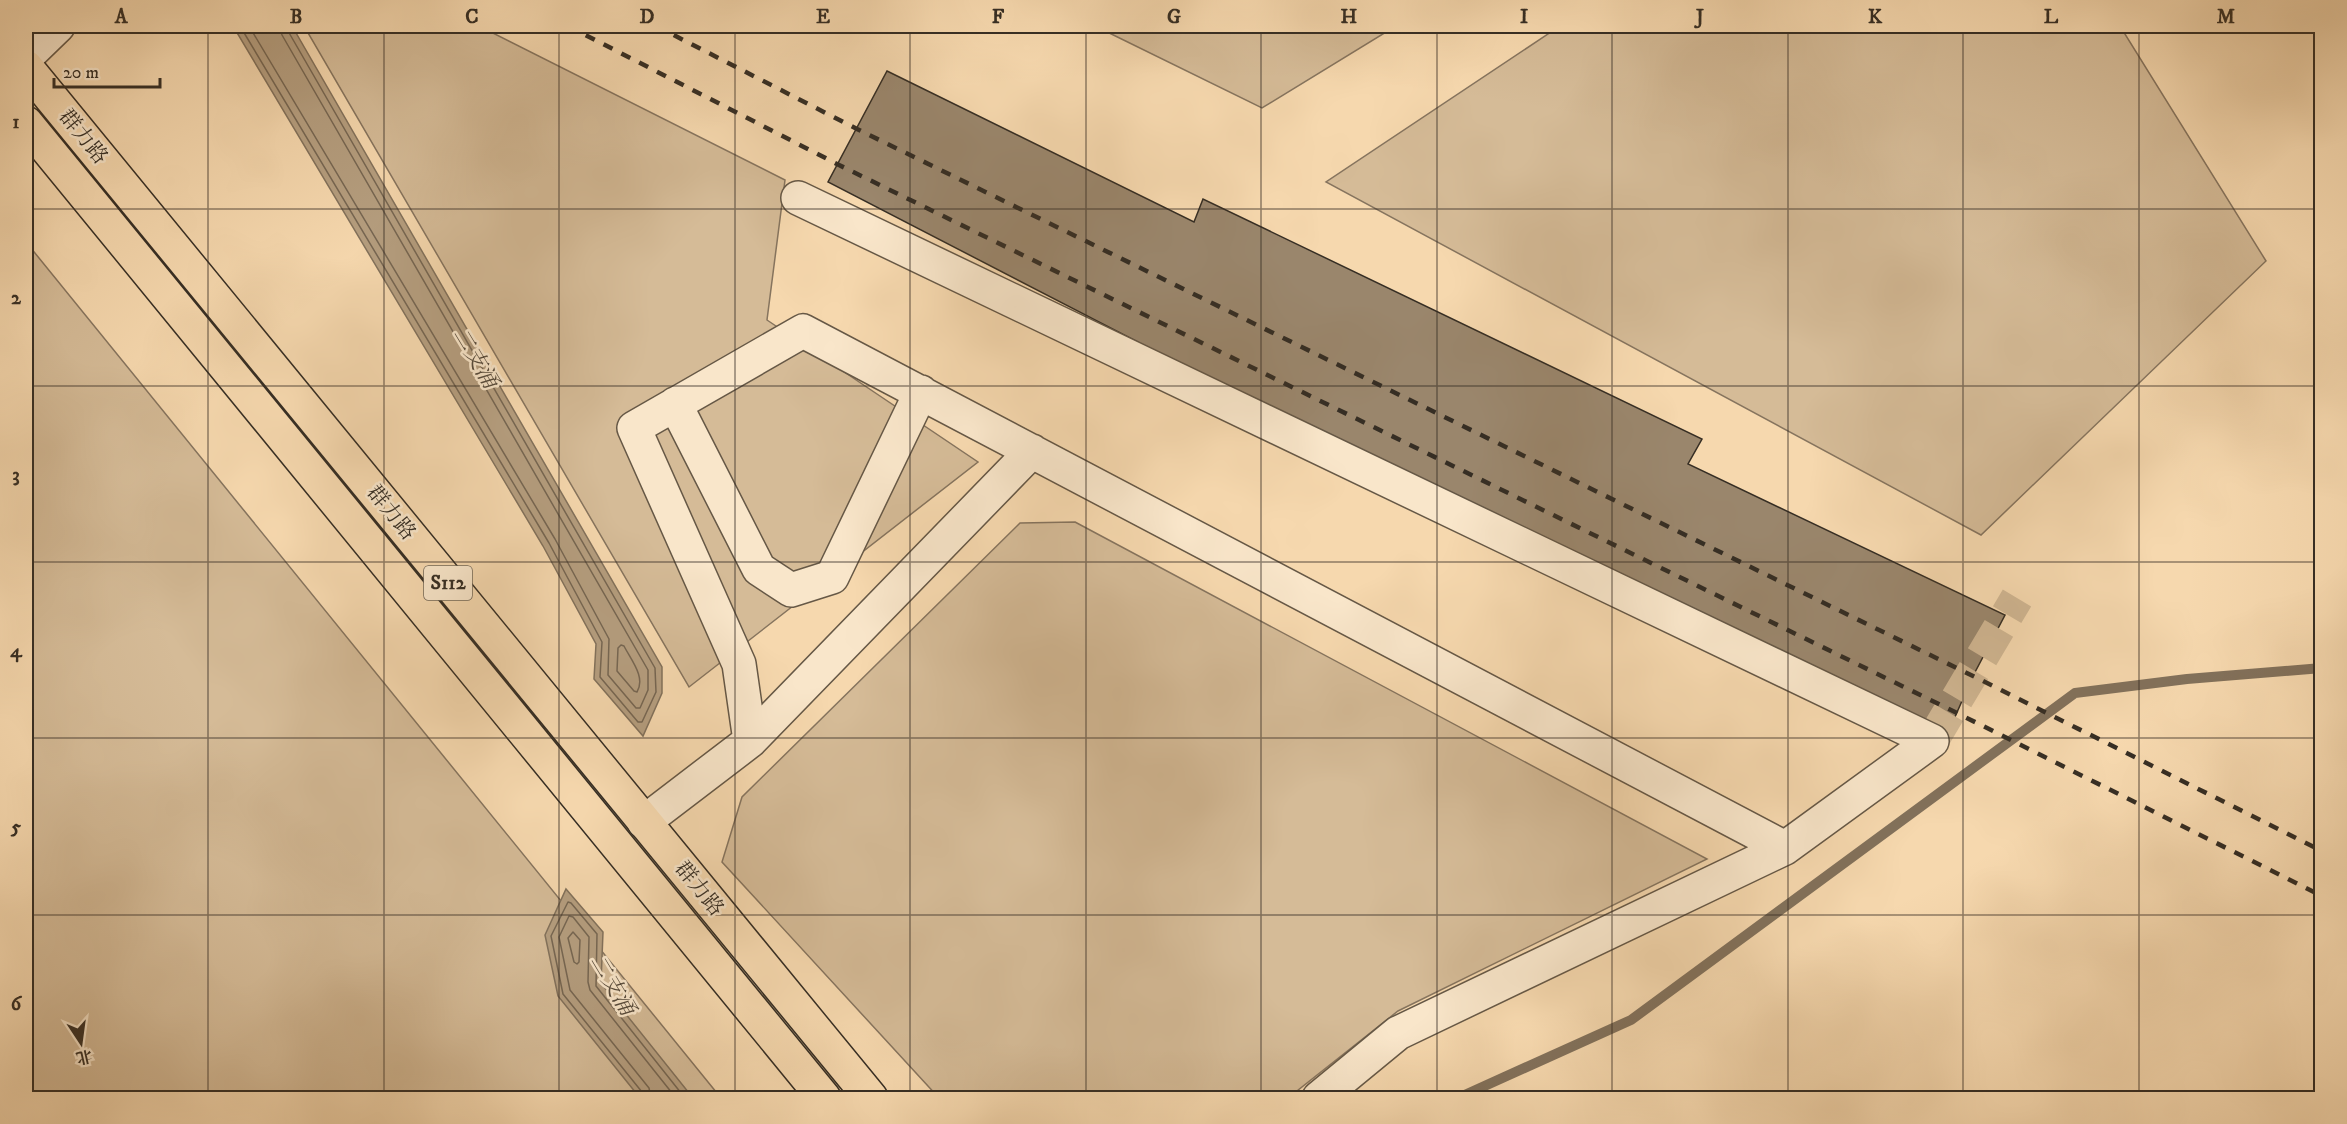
<svg xmlns="http://www.w3.org/2000/svg" width="2347" height="1124" font-family="'IM FELL DW Pica','Noto Serif SC',serif">
  <style>
    .green { fill: #d5bb97; stroke: #86745e; stroke-width: 1.5 }
    .water { fill: #b59e7f; stroke: #82715b; stroke-width: 1.5 }
    .lines { fill: none; stroke-linecap: round; stroke-linejoin: round }
    .shore { stroke: #766652; stroke-width: 1.5 }
    .stream { stroke: #82715b; stroke-width: 10 }
    .building { fill: #9a866c; stroke: #362e24; stroke-width: 1.5 }
    .minor-tunnel { stroke: #d0b692; stroke-width: 33; stroke-dasharray: 33 16; stroke-linecap: butt }
    .minor-casing { stroke: #665846; stroke-width: 36 }
    .primary-casing { stroke: #362e24; stroke-width: 36 }
    .minor { stroke: #f9e6ca; stroke-width: 33 }
    .primary { stroke: #f6d8ae; stroke-width: 33 }
    .rail { stroke: #362e24; stroke-width: 4.5; stroke-dasharray: 10 10; stroke-linecap: butt }
    .grid { fill: none; stroke: #362e24; stroke-width: 1.5; stroke-opacity: 0.55 }
    .labels { text-anchor: middle; dominant-baseline: central; stroke-width: 5; stroke-linejoin: round; paint-order: stroke }
    .shield { fill: #f9e6ca; stroke: #706556; stroke-width: 1.5 }
    .shield-label { font-size: 20px; font-weight: bold; fill: #362e24 }
    .street-label { font-size: 21px; fill: #362e24; stroke: #f9e6ca }
    .water-label { font-size: 22px; font-style: italic; fill: #564a3b; stroke: #f9e6ca }
    .neatline { fill: none; stroke: #362e24; stroke-width: 2 }
    .grid-label { font-size: 20px; text-anchor: middle; font-weight: bold; fill: #362e24 }
  </style>
  <rect width="100%" height="100%" fill="#f6d8ae"/>
  <filter id="stains"><feTurbulence type="fractalNoise" baseFrequency=".00333" numOctaves="4"/><feColorMatrix values="0 0 0 0 .2 0 0 0 0 .09 0 0 0 0 .02 0 0 0 .5 -.17"/></filter>
  <radialGradient id="worn" r=".72"><stop offset=".6" stop-color="#630" stop-opacity="0"/><stop offset="1" stop-color="#630" stop-opacity=".3"/></radialGradient>
  <path class="green" d="M304,26H479L785,180L767,320L978,462L689,687Z
    M1095,26H1396L1262,108Z
    M1560,26H2120L2266,261L1981,535L1326,182Z
    M26,242L721,1098H26Z
    M1075,522L1707,859L1398,1011L1288,1098H939L722,862L742,797L1020,523Z"/>
  <path class="water" d="M233,26H292L662,667V693L643,736L594,679L596,644L543,546Z
    M566,889L603,932L601,983L693,1098H640L558,996L545,935Z"/>
  <g class="lines">
    <path class="shore" d="M240,26L549,543L602,642L600,677L638,722H642L656,692L655,668L288,31L287,26
      M249,26L555,539L609,639L608,675L636,708H640L648,690V670L282,35L280,26
      M621,645L624,646C631,660 646,677 637,692L634,691L617,671L618,648Z
      M573,932L580,940L579,962L577,964L574,962L568,938Z
      M644,1098L642,1092L563,994L551,936L568,902L571,903L597,934L596,986L685,1098
      M651,1098L649,1088L570,990L559,937L569,916L573,917L589,937L588,982L590,990L676,1098"/>
    <path class="stream" d="M1458,1098L1631,1020L2075,693L2187,679L2322,668"/>
  </g>
  <path class="building" d="M887,71L1194,222L1203,199L1702,439L1688,464L2005,615L1973,676L1947,735L1128,366L1138,342L828,182Z"/>
  <g class="lines">
    <path class="minor-tunnel" d="M1932,741L2017,598"/>
    <g class="minor-casing">
      <path id="minor" d="M26,57L58,26
        M798,198L1932,741L1785,848L1398,1033L1319,1098
        M675,404L759,569L791,590L832,577L921,392
        M750,741L1032,451
        M644,822L750,741L739,664L634,428L803,331L1785,848"/>
    </g>
    <g class="primary-casing">
      <path id="primary" d="M26,67L871,1098
        M26,123L824,1098"/>
    </g>
    <use href="#minor" class="minor"/>
    <use href="#primary" class="primary"/>
    <path class="rail" d="M568,26L839,165L1955,712L2322,896
      M656,26L857,129L1973,676L2322,851"/>
  </g>
  <path class="grid" d="M208,26V1098M384,26V1098M559,26V1098M735,26V1098M910,26V1098M1086,26V1098M1261,26V1098M1437,26V1098M1612,26V1098M1788,26V1098M1963,26V1098M2139,26V1098M26,209H2322M26,386H2322M26,562H2322M26,738H2322M26,915H2322"/>
  <g class="labels">
    <rect class="shield" x="424" y="566" width="48" height="34" rx="4.5"/>
    <g class="shield-label">
      <text x="448" y="583">S112</text>
    </g>
    <g class="street-label">
      <text transform="translate(83 137) rotate(51)">群力路</text>
      <text transform="translate(391 513) rotate(51)">群力路</text>
      <text transform="translate(699 889) rotate(51)">群力路</text>
    </g>
    <g class="water-label">
      <text transform="translate(475 358) rotate(59)">二支涌</text>
      <text transform="translate(612 985) rotate(59)">二支涌</text>
    </g>
  </g>
  <rect width="2347" height="1124" fill="none" stroke="#f6d8ae" stroke-width="66"/>
  <g transform="translate(81 1043) rotate(167)" stroke="#f9e6ca" stroke-width="4.5" paint-order="stroke">
  <path d="M0-4.5L10 22L0 15L-10 22Z" fill="#362e24"/>
  <text y="-9" font-size="16" font-weight="bold" text-anchor="middle" fill="#362e24">北</text>
  </g>
  <path d="M54 78v9h106v-9" fill="none" stroke="#362e24" stroke-width="3"/>
  <text x="63" y="78" font-size="18" fill="#362e24" stroke="#f9e6ca" stroke-width="4.5" paint-order="stroke">20 m</text>
  <rect x="33" y="33" width="2281" height="1058" class="neatline"/>
  <g class="grid-label">
    <text x="121" y="23">A</text>
    <text x="296" y="23">B</text>
    <text x="472" y="23">C</text>
    <text x="647" y="23">D</text>
    <text x="823" y="23">E</text>
    <text x="998" y="23">F</text>
    <text x="1174" y="23">G</text>
    <text x="1349" y="23">H</text>
    <text x="1524" y="23">I</text>
    <text x="1700" y="23">J</text>
    <text x="1875" y="23">K</text>
    <text x="2051" y="23">L</text>
    <text x="2226" y="23">M</text>
    <text x="16" y="128">1</text>
    <text x="16" y="304">2</text>
    <text x="16" y="481">3</text>
    <text x="16" y="657">4</text>
    <text x="16" y="833">5</text>
    <text x="16" y="1010">6</text>
  </g>
  <rect width="100%" height="100%" filter="url(#stains)"/>
  <rect width="100%" height="100%" fill="url(#worn)"/>
</svg>
